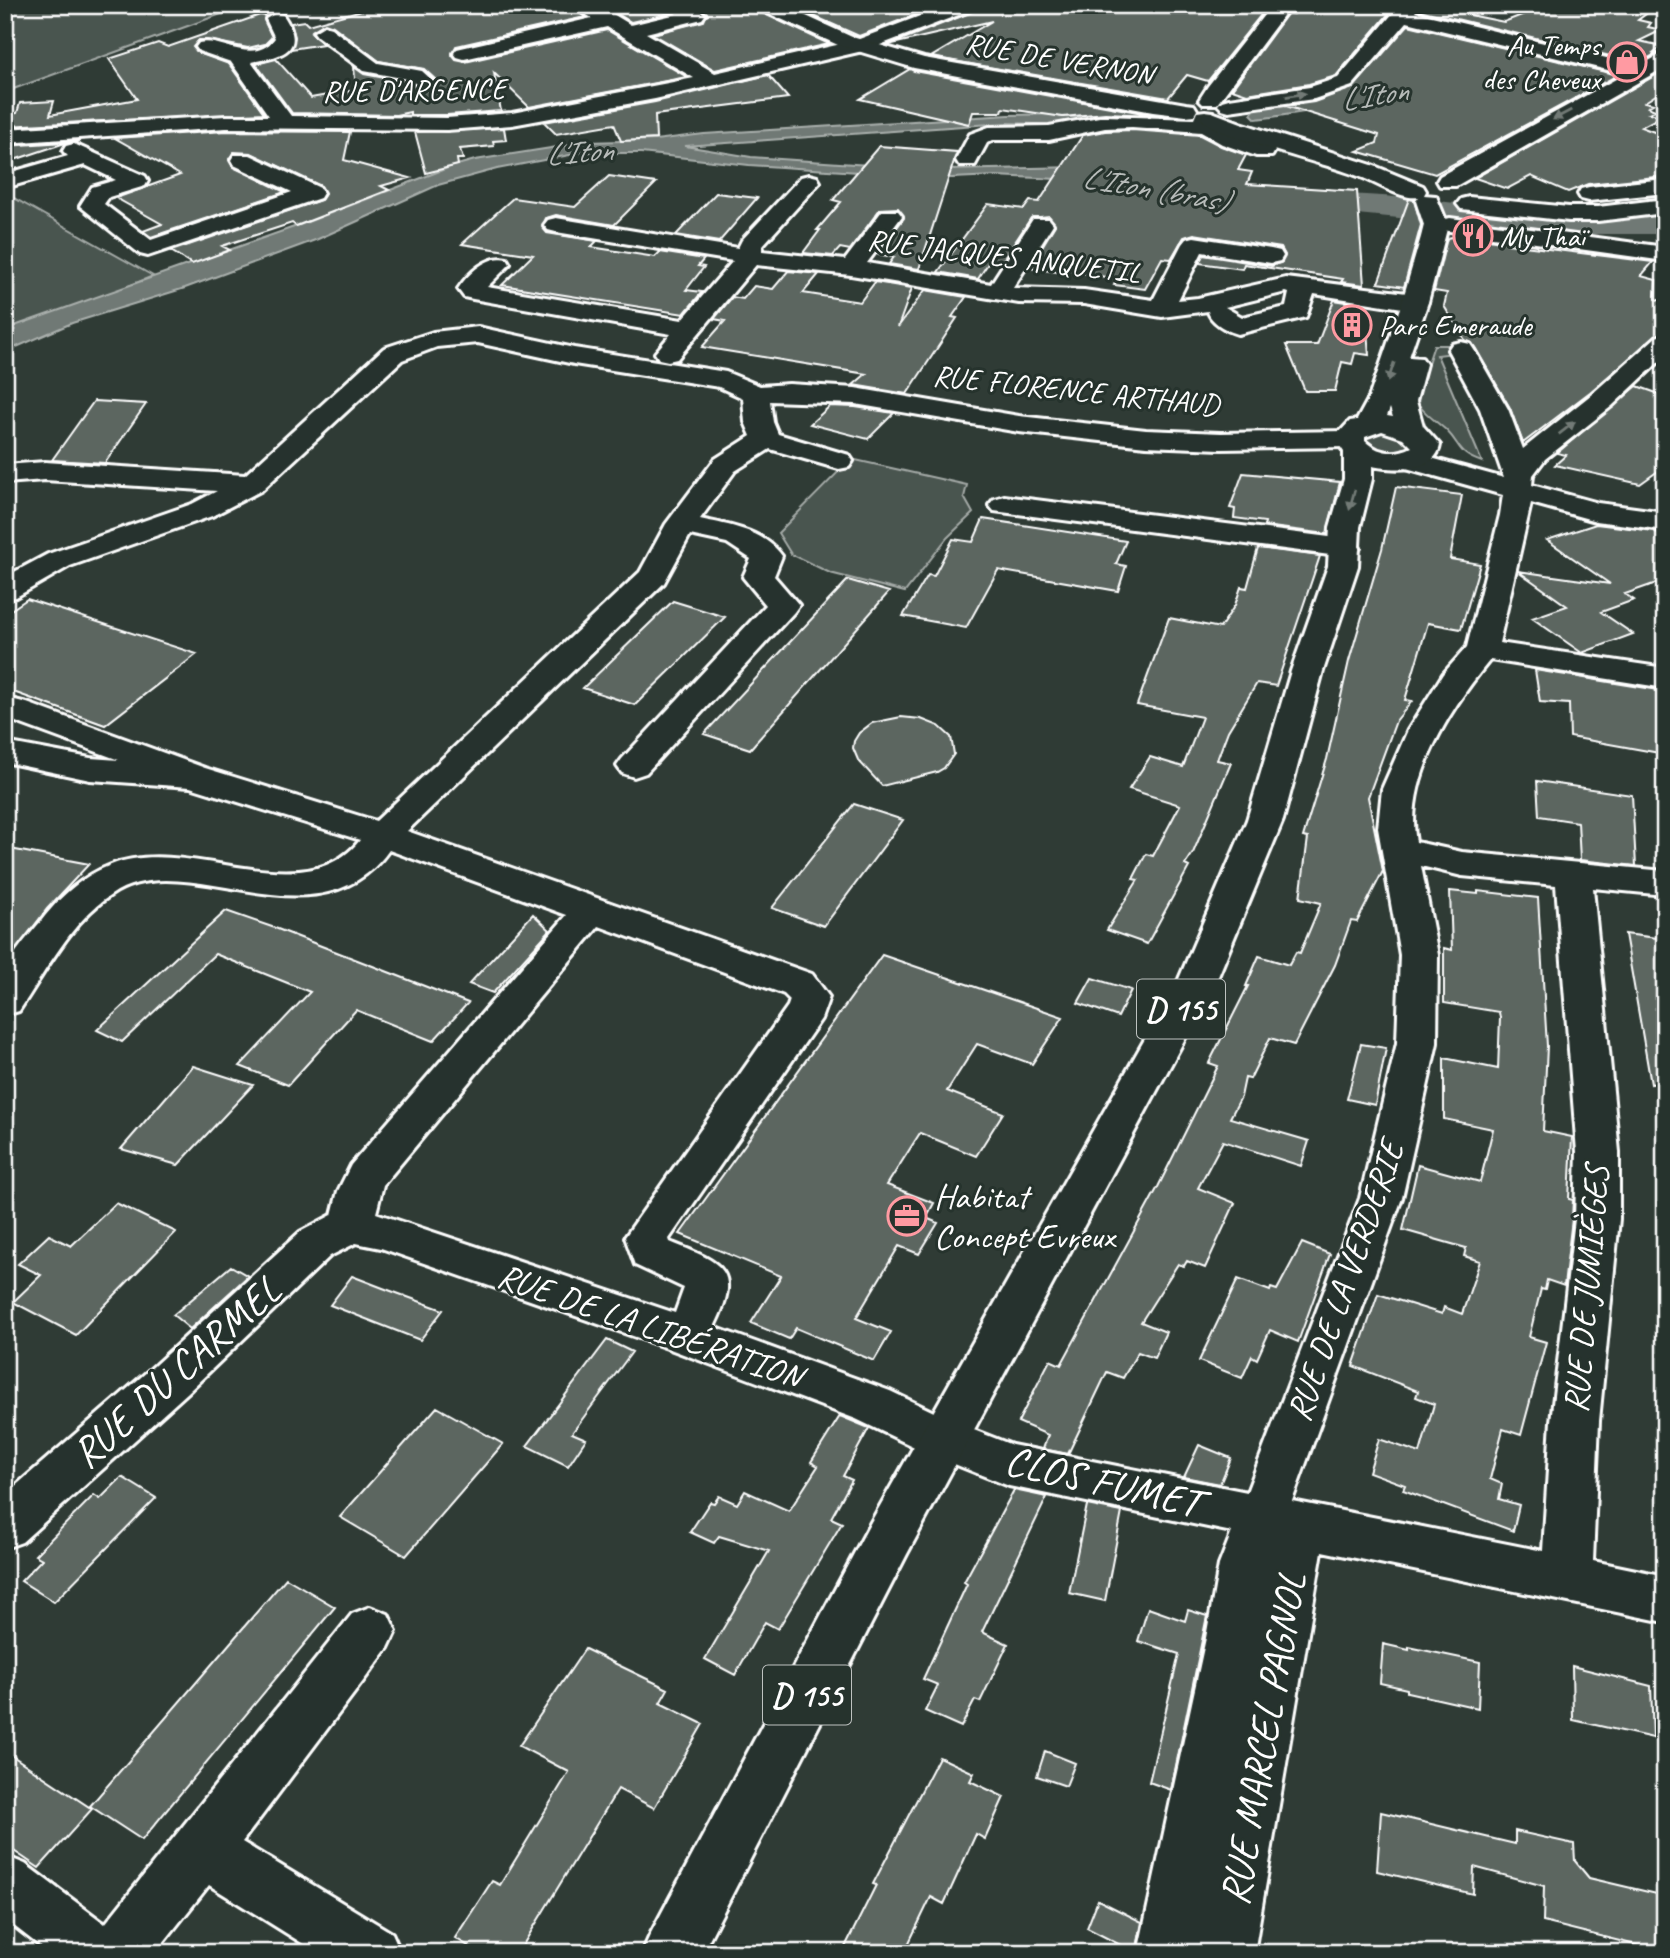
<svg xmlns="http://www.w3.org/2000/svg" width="1670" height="1958" font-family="Caveat,sans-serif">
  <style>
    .green { fill: #4a544f; stroke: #a4aaa7; stroke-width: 2 }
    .water { fill: #707975; stroke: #a9afac; stroke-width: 2 }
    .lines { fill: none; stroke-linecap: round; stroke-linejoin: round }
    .river { fill: #707975; fill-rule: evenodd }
    .building { fill: #5b6661; stroke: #fff; stroke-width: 2 }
    .minor-casing { stroke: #fff; stroke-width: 6 }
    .major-casing { stroke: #fff; stroke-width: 6 }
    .minor { fill: #26332d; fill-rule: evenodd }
    .major { fill: #26332d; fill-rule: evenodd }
    .oneway { fill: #727a76 }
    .labels { text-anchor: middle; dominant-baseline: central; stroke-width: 6; stroke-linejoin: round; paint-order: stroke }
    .far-poi-label { font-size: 30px; fill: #fff; stroke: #26332d; text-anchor: start }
    .far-street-label { font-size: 30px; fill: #fff; stroke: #26332d }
    .far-water-label { font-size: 32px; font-style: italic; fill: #b8bcba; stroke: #26332d }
    .shield { fill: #26332d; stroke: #bec2c0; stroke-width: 2 }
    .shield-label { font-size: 33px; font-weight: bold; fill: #fff }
    .poi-label { font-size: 35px; fill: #fff; stroke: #26332d; text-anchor: start }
    .street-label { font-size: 35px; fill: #fff; stroke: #26332d }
    .near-street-label { font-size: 42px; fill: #fff; stroke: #26332d }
  </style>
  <rect width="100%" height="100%" fill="#2f3b35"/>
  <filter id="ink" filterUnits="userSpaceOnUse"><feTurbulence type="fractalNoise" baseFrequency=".0143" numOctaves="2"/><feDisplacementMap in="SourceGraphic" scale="14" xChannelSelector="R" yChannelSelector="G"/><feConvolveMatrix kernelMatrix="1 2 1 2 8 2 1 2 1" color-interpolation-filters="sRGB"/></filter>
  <g filter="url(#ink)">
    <path class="green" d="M5,5H246L5,92Z
      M5,193L153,276L5,337Z
      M1434,345H1449L1454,353L1437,355L1482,462C1457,454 1462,446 1446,430C1436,421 1426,415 1418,404V393Z
      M1381,430L1396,432L1411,444L1409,448C1394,456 1381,452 1367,443L1366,436Z
      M851,459L967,485L964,497L973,513L947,538L905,592L830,573L791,554L778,533Z"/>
    <path class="water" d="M1492,40L1504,43L1438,78L1444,83L1432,89L1394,98L1272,117L1256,119L1251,114L1255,109L1268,106L1371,96L1402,85L1418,87L1414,84L1416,82L1411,80Z
      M1143,110L1184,119L1183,123L1060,125L1005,123L685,146L751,157L944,170L1078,167L1343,198L1400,199L1412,213L1077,180L996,176L952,178L749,165L641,153H580L497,169L438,185L318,239L185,288L72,323L5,352L6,329L297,226L450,167L475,160L589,142L655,140L704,134L1009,115L1058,114L1060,117H1090V113Z
      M1474,209C1537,215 1601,224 1665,217V226C1596,231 1531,226 1463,218Z"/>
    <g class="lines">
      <path class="river" d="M1337,194C1446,195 1556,225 1665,212V234H1567L1325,211L1320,204L1325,197Z"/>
    </g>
    <path class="building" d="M380,5H576L579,13L585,17L456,46L452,55L456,60L465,62L607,30L687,77L529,107L494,73L501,111L447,115H410V112L396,115L292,113L256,64L276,59L311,98L356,90L354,67L364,74L406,82L423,90L433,88L436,80L424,69L379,61L333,26L325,23L311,32L323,44L291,49L295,37L291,23L304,21L308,25Z
      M603,5H662L671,13L631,22Z
      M695,5H755L758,11L829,44L715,70L653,34L704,21L707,13Z
      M789,5H941L859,36Z
      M978,5H1235L1265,10L1208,81L1187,75L1168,98L931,57L992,21L888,45L975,11Z
      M1300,5H1396L1336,76L1309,84L1247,94L1232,89L1288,13L1294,14Z
      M1422,5H1459L1470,15L1504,22L1527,13L1528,5H1658L1638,20L1651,23L1648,27L1662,30L1639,41L1663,46L1654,53H1657L1639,63L1419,10Z
      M260,15L266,16L264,20L272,37L265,44L248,48L207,40H199L193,47L198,53L229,64L264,113L5,126V114L17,113L20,103L54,101L50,115L137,99L109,59L158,43L168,47Z
      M1408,25L1618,75L1435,174L1357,151L1377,143L1379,135L1286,106L1314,102L1353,88Z
      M910,69L914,71L1154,115L1105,113L1063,117L1003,108L1002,112H973L969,124L860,99Z
      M1665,70V89L1645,102L1653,104L1648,107L1655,110L1649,113L1662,116L1641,127L1665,136V156L1656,160L1665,164V176L1588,184L1568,192L1531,176L1507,189L1475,178Z
      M768,75L788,98L655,115L656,139L621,141L614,124L556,134L544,122L655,102Z
      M504,128L506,140L493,141L494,146L460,149L463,159H457L458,165L426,173L415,132Z
      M1132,130L1200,135L1221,146L1246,155L1238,170L1252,172L1247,184L1357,191L1364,285L1341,282L1343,279L1244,264L1242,269L1199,263L1203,255L1272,266L1282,262L1285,255L1281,248L1194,234L1184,237L1171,259L1162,258L1145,289L1114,285L1117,279L1066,270L1064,273L1029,268L1055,225L1049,216L1031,218L1001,263L989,262L978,279L938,272L988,204L1024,209L1030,201L1039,202L1083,135L1105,131Z
      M226,131L350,132L344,160L410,178L381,186L389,190L296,226L292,223L222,246L230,250L192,264L171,251L321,200L325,194L321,186L251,153L234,152L229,159L233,167L285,192L151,237L143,231L162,224L116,198L180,175L115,138Z
      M80,141L65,143L5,163V146Z
      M879,146L957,152L919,269L889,264L894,257L877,254L904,218L898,208L880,209L850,250L840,248L833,256L803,253L820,230H817L841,202L833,200Z
      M609,176L656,183L614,225L556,215L546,218L542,227L547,233L597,241L591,247L655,257L660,252L704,259L698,266L704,267L686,290L702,292L684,314L502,285L533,255L462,244L513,198L575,207Z
      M716,193L757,198L719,242L676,235Z
      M1409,199L1414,200L1421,225L1404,287L1378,283Z
      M1461,235L1508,242V244L1653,262L1641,276L1656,280L1655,299L1665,302V328L1590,392L1523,443L1510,408L1476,349L1472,343L1465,340L1444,306L1447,293L1434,291L1447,238Z
      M788,271L819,274L803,293L860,302L875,282L912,288L898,327L925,290L966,297L952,317L957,318L907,394L853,385L866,374L702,347L725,321L714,319L732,297L743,299L754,286L773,289Z
      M1334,300L1365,305L1369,355L1355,353L1352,364L1342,362L1335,391H1305L1286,345H1317Z
      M1637,386L1665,396V466L1640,484L1555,465L1566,455L1557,453Z
      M94,401L146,404L105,463L52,460Z
      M830,406L855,407L894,413L868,439L810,424Z
      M1243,473L1340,482L1327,534L1264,526L1265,522L1234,518L1235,509L1230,508Z
      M1396,487L1462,495L1450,559L1480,564L1461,629L1428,623L1405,700L1412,701L1396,721L1368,797L1383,871L1357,922L1351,921L1335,965L1294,1045L1270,1038L1250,1079L1245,1078L1241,1097L1230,1118L1309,1141L1301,1166L1223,1141L1198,1188L1235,1203L1205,1268L1187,1261L1184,1266L1178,1264L1141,1322L1166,1332L1154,1358L1138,1352L1123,1378L1107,1372L1068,1454L1043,1449L1048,1435L1018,1422L1050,1360L1061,1365L1158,1187L1218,1066L1209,1063L1248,986H1246L1259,956L1289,965L1296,952L1300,953L1321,903L1300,898L1308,838L1303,837L1327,759L1349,661L1382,549Z
      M983,519L1126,541L1116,564L1126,566L1118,591L998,570L966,628L903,616L928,575L934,576L953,539L973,542Z
      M1596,524L1654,531L1665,538V580L1625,594L1634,600L1601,612L1633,634L1582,653L1532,618L1567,606L1518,571L1610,584L1547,540Z
      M1258,548L1320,556L1276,686L1257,683L1228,731L1217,760L1231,763L1193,853L1185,865L1189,867L1147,944L1107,930L1138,880L1133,879L1146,854L1153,856L1180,805L1129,789L1150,757L1183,767L1202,717L1137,705L1169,618L1220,628L1235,605L1241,587L1247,588Z
      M848,580L889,592L750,749L704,734Z
      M27,599L197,654L105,725L5,689V614Z
      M673,601L725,617L635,705L583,688Z
      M1535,670L1665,691V754L1570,737L1569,704L1540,702Z
      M901,717L921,719L939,726L951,737L954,754L944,768L937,772L882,786L858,760L853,748L854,741L859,733L872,723Z
      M1537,781L1632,795L1636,866L1580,860L1578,822L1539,816Z
      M854,804L903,820L824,926L772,908Z
      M5,848L89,864L47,909L5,965Z
      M1450,891L1478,894V891L1538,898L1547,1046L1543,1131L1572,1137L1569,1199L1573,1200L1572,1219L1564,1286L1547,1280L1545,1290L1541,1289L1529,1337L1546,1342L1521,1435L1503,1429L1490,1479L1502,1484L1499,1499L1519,1505L1513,1531L1403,1490L1405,1485L1369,1472L1379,1439L1420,1453L1434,1404L1416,1397L1418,1391L1353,1366L1378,1294L1442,1314L1444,1307L1462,1314L1480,1261L1464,1256L1466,1248L1403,1230L1418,1165L1480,1182L1493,1129L1444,1119V1058L1498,1069L1500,1018L1499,1012L1444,1003V948L1452,950Z
      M226,911L275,928L468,1003L433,1041L356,1010L288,1085L240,1066L310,992L215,954L122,1042L97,1030Z
      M533,914L550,930L493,993L469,984Z
      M1625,934L1665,939V1082L1651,1084Z
      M882,955L1063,1017L1032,1064L977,1044L947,1091L1003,1113L976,1156L920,1133L887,1185L934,1203L926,1218L938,1223L919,1254L899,1246L856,1318L891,1332L874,1361L796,1328L789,1339L751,1323L781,1276L680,1234Z
      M1092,978L1131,990L1118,1017L1078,1003Z
      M1361,1044L1386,1048L1375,1105L1347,1099Z
      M193,1066L253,1085L178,1165L121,1149Z
      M116,1203L176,1232L76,1335L13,1302L41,1275L18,1264L49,1235L71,1246Z
      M1302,1243L1330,1254L1298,1342L1270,1330L1257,1359L1252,1356L1242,1378L1199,1361L1238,1279L1270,1291L1271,1288L1277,1290Z
      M231,1266L248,1276L190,1329L173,1315Z
      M352,1276L383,1288L443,1310L420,1340L330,1305Z
      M607,1340L632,1352L572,1433L586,1439L568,1466L527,1446Z
      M437,1407L503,1444L406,1556L340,1517Z
      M840,1416L869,1428L843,1476L852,1480L831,1518L842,1523L778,1629L765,1622L735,1675L705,1659L769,1551L719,1536L714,1543L690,1532L710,1502L714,1503L719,1496L737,1504L745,1491L789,1511L818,1466L811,1462Z
      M1199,1445L1231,1458L1220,1484L1184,1477Z
      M122,1477L156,1498L54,1602L21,1581L42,1559L35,1555L94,1495L100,1499Z
      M1014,1490L1047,1497L982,1632L1008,1644L980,1702L975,1700L961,1727L925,1711L938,1685L923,1679L967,1584L964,1582Z
      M1087,1505L1122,1512L1105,1601L1069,1593Z
      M286,1578L335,1607L142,1840L90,1806Z
      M1148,1608L1185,1621L1188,1610L1207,1616L1171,1790L1149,1782L1179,1654L1138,1641Z
      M1383,1644L1409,1650V1647L1480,1662L1478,1708L1407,1692V1689L1380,1683Z
      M585,1649L668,1689L660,1703L703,1724L654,1808L618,1789L518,1953H480L455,1938L492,1881L500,1885L569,1772L519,1746Z
      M1572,1666L1651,1686L1653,1738L1573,1720Z
      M5,1751L92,1809L39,1868L5,1845Z
      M1045,1751L1075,1763L1066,1786L1037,1776Z
      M939,1757L974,1773L970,1781L1004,1797L985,1839L976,1834L944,1904L931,1897L904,1953H842L876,1885L873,1884Z
      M1381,1812L1515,1844V1831L1574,1844L1575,1861L1589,1878L1657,1894L1660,1951L1543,1922L1544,1886L1474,1867L1473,1894L1377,1871Z
      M1098,1900L1142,1922L1136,1953L1087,1928Z"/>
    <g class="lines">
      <g class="minor-casing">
        <path id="minor" d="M579,5H598L631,25L677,14L665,5C679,5 694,3 705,15L702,19L646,33L715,73L854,41L949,5H976L974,9L867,50L655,99L512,125L447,130L226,128L5,143V129L226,116H269L231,62L199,51L196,47L199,43C221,37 254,67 275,38L266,19L276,13L283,15C307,50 283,56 251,62L291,116L447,118L512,113L694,78L607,27L464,59L457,57L454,53L457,49L592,18L580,11Z
          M1400,5H1420L1415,12L1648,68L1651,72L1648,76L1641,78L1407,22L1352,86L1314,99L1229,111L1222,109L1218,105L1222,101L1229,99L1310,87L1338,78Z
          M324,26L331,28L378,63L422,71L434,82L431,86L424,88L407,79L364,71L317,36L314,32Z
          M1205,111L1213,112L1216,123L1238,134L1272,146L1275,151L1272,156H1256L1222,144L1201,132L1132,127L1105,128L1049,140H993L987,143L975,165H959L956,160L970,134L989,127L1049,126L1105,116L1194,119L1197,112Z
          M74,144L145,176L148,181L145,186L109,197L104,204L151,240L292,192L234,165L231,160L234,155H250L320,188L323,193L320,198L148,256L140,254L80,206L92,187L116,180L85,165L5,188V174L68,156L63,151L66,146Z
          M809,175L817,177L820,182L762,246V251L845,260L882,211H898L902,216L867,263L991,284L1033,219H1049L1053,224L1013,288L1084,290L1153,300L1182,244L1186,239L1194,237L1271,249L1280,251L1283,256L1280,261L1271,263L1202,252L1178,300L1198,298L1286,278L1415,294L1424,297L1428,302L1424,307L1415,310L1314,294L1306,317L1238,334C1227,331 1210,322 1208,311L1162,317L1084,304L1019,303L851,275L756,265L677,359L668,361L659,359L655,353L671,334L473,299L464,297L458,289C468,274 488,254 507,259L510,264L487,287L682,320L733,261L556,232L548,230L544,225L548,220L556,218L738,248L742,240L801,177ZM1286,292L1289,293L1286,307L1242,317L1225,307Z
          M1665,179V193L1589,201L1581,199L1578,194L1581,189L1589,187Z
          M1450,218L1665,247V261L1442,230L1438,225L1442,220Z
          M478,327L574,348L726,372L760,386L789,384L855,388L1019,416L1146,430L1221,433L1349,431L1359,433L1363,439L1359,445L1349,447L1221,449L1146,446L1019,432L855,404L770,401L773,422L778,434L849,455L853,461L849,467L839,469L770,449L735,471L700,519C728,525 764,530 782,556L774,576L799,605L794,612L646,773L634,777L622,773L617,766L622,759L766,605L743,577L751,559L727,543L690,535L664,583L407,831L812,974L829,997L821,1019L669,1239L670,1242C722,1263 743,1269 714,1327L890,1391L961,1425L1012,1445L1247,1492L1360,1198L1397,1043L1400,955L1378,828L1382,789L1408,730L1443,674L1467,647L1500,515L1503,495L1399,466L1395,460L1399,454L1409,452L1504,478L1480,409L1448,350L1452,344L1461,342L1470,344L1474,350L1508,409L1523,449L1592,394L1656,337L1665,334V356L1612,406L1545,459L1533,475L1532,485L1598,503L1665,512V530L1596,521L1531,503L1499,643L1665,668V688L1490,660C1451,707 1404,779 1416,842L1462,852L1665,871V895L1593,888L1619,1152V1219L1599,1421L1593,1561L1665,1576V1622L1322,1551L1254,1953H1196L1200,1931L1196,1953H1138L1206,1638L1219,1565L1232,1532L1009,1486L927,1453L856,1419L670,1349L381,1248L356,1243L330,1256L187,1393L22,1542L5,1548V1495L155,1365L300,1232L332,1215L338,1191L351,1165L567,915L389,850C316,952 186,843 111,895C70,922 46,971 19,1011L5,1015C5,1002 2,984 5,972C9,958 32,932 42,920C61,896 82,876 111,865C188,834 303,912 360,840L190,787L90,780L5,762V742L90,758L119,760L5,718V702L15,700L27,703L205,768L376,821L640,572L666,524L715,459L751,436L745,422L743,398L719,387L574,364L478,343L437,347L402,360L262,490L212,516L70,566L16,597L5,599V577L48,554L192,504L217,491L45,480L5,483V465L45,462L245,475L384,348L433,332ZM1421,866L1462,876L1556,885L1577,1152L1575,1219L1551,1421L1543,1551L1292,1501L1402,1198L1437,1043L1438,955ZM599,926L784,994L790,1000L788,1006L625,1237L635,1265L684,1288L675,1313L376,1213L383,1185Z
          M1004,496L1345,539L1356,542L1360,548L1356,554L1345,557L994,511L989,505L994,499Z
          M370,1607L388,1614L396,1631L388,1648L242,1842L392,1933L401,1953H318L209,1885L155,1953H49L5,1919V1856L25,1864L105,1924L352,1614Z"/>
      </g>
      <g class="major-casing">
        <path id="major" d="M757,5H782L852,37L924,58L1186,104L1194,105L1197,110L1194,115L1186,116L1153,112L914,68L838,45L759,9Z
          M1272,5H1291L1217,104H1203L1199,100L1208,86Z
          M1665,52V67L1456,186H1440L1437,181L1440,176Z
          M1212,112L1241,123L1372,165L1423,186L1426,191L1424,195L1436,196L1448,225L1428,302L1409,357L1422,358L1426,364L1416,401L1423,426L1440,445C1436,473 1392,470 1372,466V479L1360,527L1358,566L1323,671L1283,820L1217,979L907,1554L702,1953H642L651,1933L871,1522L1179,979L1247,820L1291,671L1328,566L1330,527L1344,479V452L1338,443L1337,435L1350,421L1357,420L1369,398L1402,302L1421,237L1424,225L1416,201L1419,197C1401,200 1376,182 1358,176C1330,164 1215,138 1201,118L1204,113ZM1390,408L1393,417L1387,416ZM1382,431L1403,438L1412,447C1396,455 1379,454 1365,441V437Z
          M1469,197L1569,207H1598L1665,199V213L1598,221H1569L1461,209L1457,204L1461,199Z"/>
      </g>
      <use href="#minor" class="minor"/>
      <use href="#major" class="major"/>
    </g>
    <defs><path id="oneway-solid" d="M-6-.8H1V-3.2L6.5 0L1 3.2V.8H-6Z" transform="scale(1.75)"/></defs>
    <g class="oneway">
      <use href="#oneway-solid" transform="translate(1296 95) rotate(-9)"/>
      <use href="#oneway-solid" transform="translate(1562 115) rotate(152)"/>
      <use href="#oneway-solid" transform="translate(1391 372) rotate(108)"/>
      <use href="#oneway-solid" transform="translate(1567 428) rotate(-38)"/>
      <use href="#oneway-solid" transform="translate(1352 500) rotate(105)"/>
    </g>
  </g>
  <defs>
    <g id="shop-ring" transform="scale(2.0125)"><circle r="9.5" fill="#26332d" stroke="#ff9aa2" stroke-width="1.5"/><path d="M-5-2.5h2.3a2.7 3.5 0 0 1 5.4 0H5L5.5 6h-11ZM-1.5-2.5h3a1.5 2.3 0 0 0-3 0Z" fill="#ff9aa2"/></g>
    <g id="restaurant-ring" transform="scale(2.0125)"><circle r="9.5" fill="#26332d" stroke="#ff9aa2" stroke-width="1.5"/><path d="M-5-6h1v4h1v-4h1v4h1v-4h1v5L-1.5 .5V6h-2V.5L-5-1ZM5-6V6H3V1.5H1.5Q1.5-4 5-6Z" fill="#ff9aa2"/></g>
    <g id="building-ring" transform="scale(2.0125)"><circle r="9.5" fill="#26332d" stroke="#ff9aa2" stroke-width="1.5"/><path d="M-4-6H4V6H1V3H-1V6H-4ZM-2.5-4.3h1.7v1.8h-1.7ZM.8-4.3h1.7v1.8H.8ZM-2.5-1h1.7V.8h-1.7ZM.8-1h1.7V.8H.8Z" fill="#ff9aa2"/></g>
    <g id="office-ring" transform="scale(2.0125)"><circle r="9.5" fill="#26332d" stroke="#ff9aa2" stroke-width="1.5"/><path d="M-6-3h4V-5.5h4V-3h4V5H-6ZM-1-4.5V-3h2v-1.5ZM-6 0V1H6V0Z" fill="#ff9aa2"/></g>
  </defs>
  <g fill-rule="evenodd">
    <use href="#shop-ring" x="1627" y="62"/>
    <use href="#restaurant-ring" x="1473" y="236"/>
    <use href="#building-ring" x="1352" y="325"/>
    <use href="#office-ring" x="907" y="1216"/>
  </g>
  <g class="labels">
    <g class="far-poi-label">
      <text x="1600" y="45" text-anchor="end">Au Temps<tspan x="1600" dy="34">des Cheveux</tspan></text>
      <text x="1500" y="236">My Thaï</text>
      <text x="1379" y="325">Parc Emeraude</text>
    </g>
    <g class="far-street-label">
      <text transform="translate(1059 59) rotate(10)">RUE DE VERNON</text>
      <text transform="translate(414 90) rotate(-1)">RUE D'ARGENCE</text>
      <text transform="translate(1004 256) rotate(7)">RUE JACQUES ANQUETIL</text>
      <text transform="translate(1076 390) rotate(6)">RUE FLORENCE ARTHAUD</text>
    </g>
    <g class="far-water-label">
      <text transform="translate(1374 95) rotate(-9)">L'Iton</text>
      <text transform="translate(579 152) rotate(-4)">L'Iton</text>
      <text transform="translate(1155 189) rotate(10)">L'Iton (bras)</text>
    </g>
    <g class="shield">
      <rect x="1137" y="979.5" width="88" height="59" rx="5"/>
      <rect x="763" y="1665.5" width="88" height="59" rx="5"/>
    </g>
    <g class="shield-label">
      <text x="1181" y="1009">D 155</text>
      <text x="807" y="1695">D 155</text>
    </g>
    <g class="poi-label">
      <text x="934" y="1196">Habitat<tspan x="934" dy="40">Concept Evreux</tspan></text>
    </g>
    <g class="street-label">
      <text transform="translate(1345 1281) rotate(-71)">RUE DE LA VERDERIE</text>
      <text transform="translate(1586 1289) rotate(-85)">RUE DE JUMIÈGES</text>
      <text transform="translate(650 1326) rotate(19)">RUE DE LA LIBÉRATION</text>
    </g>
    <g class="near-street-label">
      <text transform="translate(176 1372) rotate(-42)">RUE DU CARMEL</text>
      <text transform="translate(1103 1482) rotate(13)">CLOS FUMET</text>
      <text transform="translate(1263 1739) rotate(-80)">RUE MARCEL PAGNOL</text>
    </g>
  </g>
  <rect width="1670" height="1958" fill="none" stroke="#26332d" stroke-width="28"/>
  <rect x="14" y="14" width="1642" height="1930" fill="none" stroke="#fff" stroke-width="2.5" filter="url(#ink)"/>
</svg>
